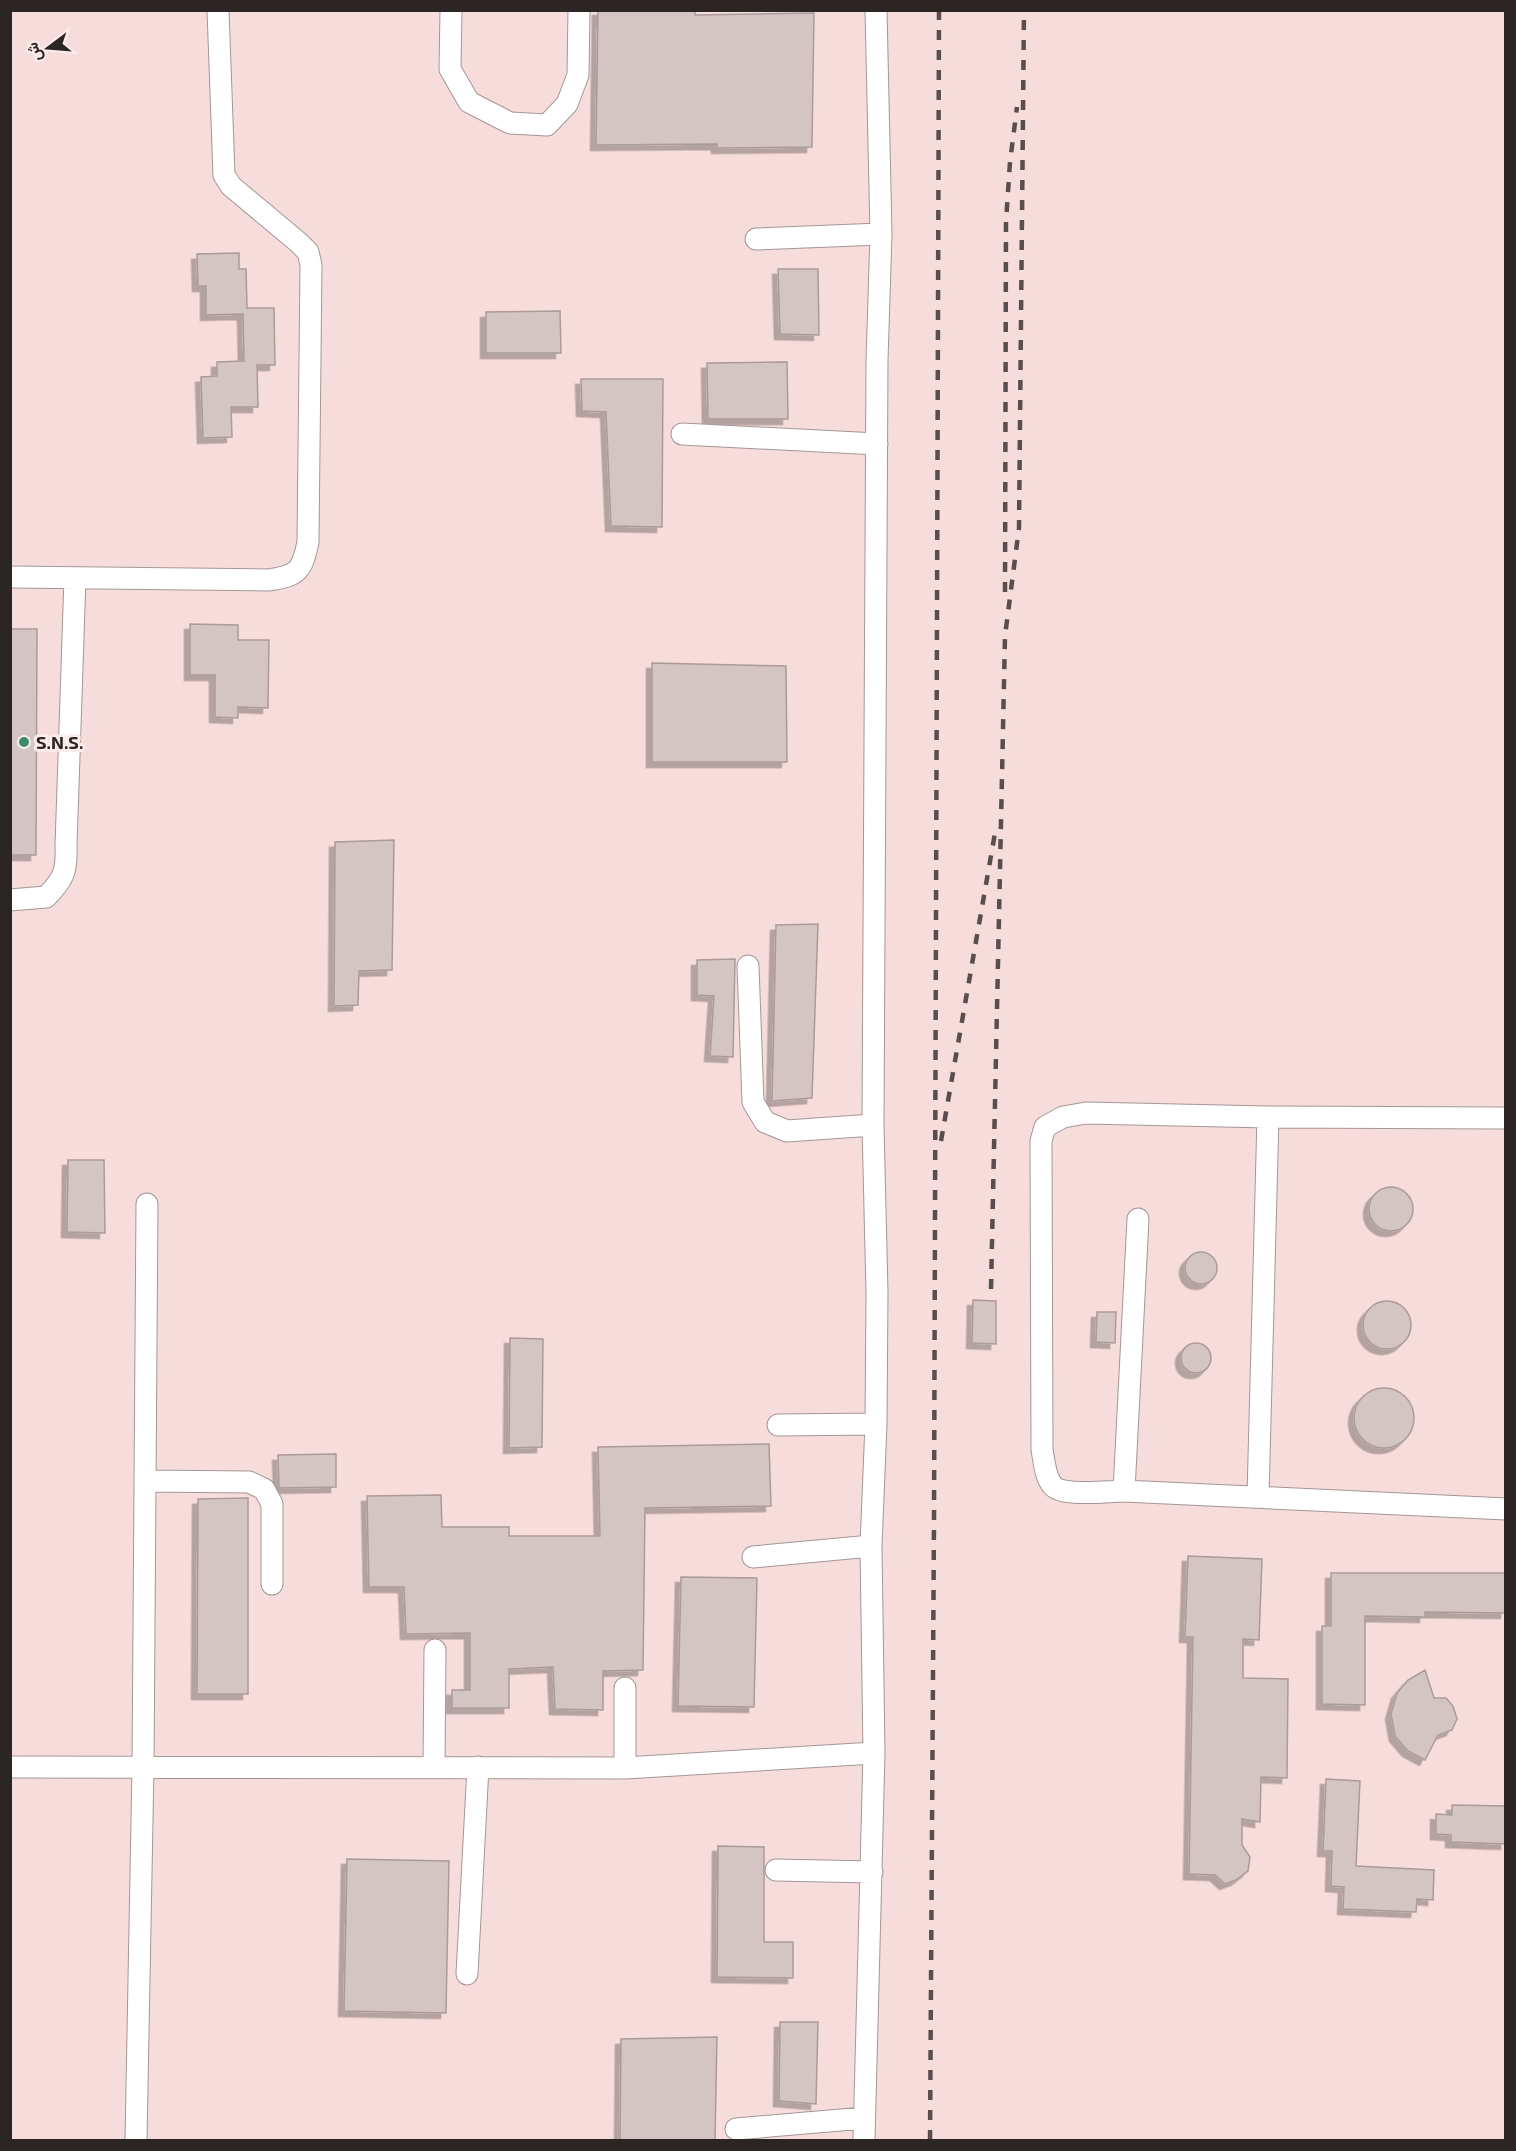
<svg xmlns="http://www.w3.org/2000/svg" width="1516" height="2151" font-family="'Exo 2',Vazirmatn,sans-serif">
  <style>
    .built { fill: #f6dddb }
    .building { fill: #d4c4c3; stroke: #aa9b9a; stroke-width: 1.5; filter: url(#shadow) }
    .lines { fill: none; stroke-linecap: round; stroke-linejoin: round }
    .minor-casing { stroke: #a59695; stroke-width: 23 }
    .minor { stroke: #fff; stroke-width: 21 }
    .rail { stroke: #574e4d; stroke-width: 4.5; stroke-dasharray: 10 10; stroke-linecap: butt }
    .poi-dot { fill: #369066; stroke: #fbebe9; stroke-width: 2 }
    .labels { text-anchor: middle; dominant-baseline: central; stroke-width: 6; stroke-linejoin: round; paint-order: stroke }
    .poi-label { font-size: 18px; font-weight: bold; fill: #2b2524; stroke: #fbebe9; text-anchor: start }
  </style>
  <defs>
    <filter id="shadow"><feDropShadow dx="-5.5" dy="5.5" stdDeviation="0" flood-color="#0004"/></filter>
  </defs>
  <rect width="100%" height="100%" fill="#fbebe9"/>
  <path class="built" d="M11,11H1505V2140H11Z"/>
  <path class="building" d="M598,10H695V15L814,13L812,147L717,148V144L596,145Z
    M239,253V269H246L247,308H274L275,365H257L258,407H231L232,437L203,438L201,377L217,376V362L244,361L243,314L206,315V286H198L197,254Z
    M778,269H818L819,335L780,334Z
    M560,311L561,353H486V312Z
    M787,362L788,419H708L707,363Z
    M581,379H663L662,527L611,526L606,412L582,411Z
    M190,624L238,625V640H269L268,708L238,707V718L215,717V675H190Z
    M10,629H37L36,855H10Z
    M652,663L786,666L787,762H652Z
    M394,840L392,970L359,971L358,1005L334,1006L335,842Z
    M818,924L812,1098L772,1101L776,925Z
    M735,959L733,1057L710,1056L714,996L697,995V960Z
    M68,1160H104L105,1233L67,1232Z
    M1369 1209a22 22 0 1 1 44 0a22 22 0 1 1-44 0Z
    M1185 1268a16 16 0 1 1 32 0a16 16 0 1 1-32 0Z
    M973,1300L996,1301V1344L972,1343Z
    M1363 1325a24 24 0 1 1 48 0a24 24 0 1 1-48 0Z
    M1097,1312H1116L1115,1343L1096,1342Z
    M510,1338L543,1339L542,1447L509,1448Z
    M1181 1358a15 15 0 1 1 30 0a15 15 0 1 1-30 0Z
    M1354 1418a30 30 0 1 1 60 0a30 30 0 1 1-60 0Z
    M769,1444L771,1506L645,1508L643,1670L603,1671V1710L555,1709L553,1667L509,1669V1708H452V1690H470V1633L406,1634L404,1587H369L367,1496L441,1495L442,1527H509V1536H600L598,1447Z
    M336,1454V1487L279,1488L278,1455Z
    M248,1498V1694H197L198,1499Z
    M1188,1556L1262,1559L1259,1640L1243,1639V1678L1288,1679L1287,1778L1261,1777L1260,1822L1242,1819V1845L1250,1857L1248,1871L1236,1880L1225,1884L1215,1875L1189,1874L1193,1637H1185Z
    M1331,1573H1506V1613L1425,1612V1617L1365,1616V1705L1322,1704V1626H1331Z
    M681,1577L757,1578L754,1707L678,1706Z
    M1425,1670L1434,1698H1446L1453,1706L1457,1719L1452,1730L1438,1735L1425,1760L1408,1751L1395,1736L1391,1714L1397,1693L1408,1680Z
    M1326,1779L1360,1781L1356,1866L1434,1870L1433,1900L1417,1899L1416,1912L1343,1909L1344,1887L1331,1886L1332,1851H1323Z
    M1452,1805L1506,1806V1844L1451,1842V1835L1436,1834V1814L1452,1815Z
    M718,1846L764,1847V1942H793V1978L717,1977Z
    M347,1859L449,1861L446,2013L344,2011Z
    M780,2022H818L816,2104L779,2101Z
    M717,2037L715,2140H620L621,2039Z"/>
  <g class="lines">
    <g class="minor-casing">
      <path id="minor" d="M451,10L450,69L469,102L510,123L547,125L567,104L578,75L579,10
        M756,239L881,234
        M682,434L877,444
        M10,577L268,580C297,576 302,572 308,542L311,265L308,252L298,242L231,186L224,175L218,10
        M10,900L46,897C64,879 67,871 66,846L75,578
        M748,966L753,1102L765,1122L787,1131L873,1125
        M1506,1118L1268,1117L1086,1113L1063,1117L1045,1127L1041,1141L1042,1449C1044,1461 1045,1477 1053,1486C1065,1497 1107,1491 1124,1491L1506,1509
        M778,1425L876,1424
        M145,1481L249,1482L264,1489L272,1504V1584
        M1124,1491L1138,1219
        M1258,1496L1268,1117
        M753,1557L871,1546
        M10,1767L625,1768L874,1753
        M434,1767L435,1650
        M625,1768V1688
        M776,1870L872,1872
        M467,1974L478,1767
        M736,2129L864,2118
        M136,2140L143,1767L147,1204
        M864,2140L874,1753L871,1546L876,1424L877,1293L873,1125L877,360L881,234L876,10"/>
    </g>
    <use href="#minor" class="minor"/>
    <path class="rail" d="M1005,592L1006,222L1010,162L1017,107
      M941,1141L995,833
      M991,1289L1005,636L1019,528L1024,10
      M930,2140L934,1521L939,10"/>
  </g>
  <circle class="poi-dot" cx="24" cy="742" r="6"/>
  <g class="labels">
    <g class="poi-label">
      <text x="36" y="742">S.N.S.</text>
    </g>
  </g>
  <rect width="1516" height="2151" fill="none" stroke="#2b2524" stroke-width="24"/>
  <g transform="translate(48 48) rotate(254)" stroke="#fbebe9" stroke-width="4.5" paint-order="stroke">
  <path d="M0-4.5L10 22L0 15L-10 22Z" fill="#2b2524"/>
  <text y="-9" font-size="16" font-weight="bold" text-anchor="middle" fill="#2b2524">ش</text>
  </g>
</svg>
